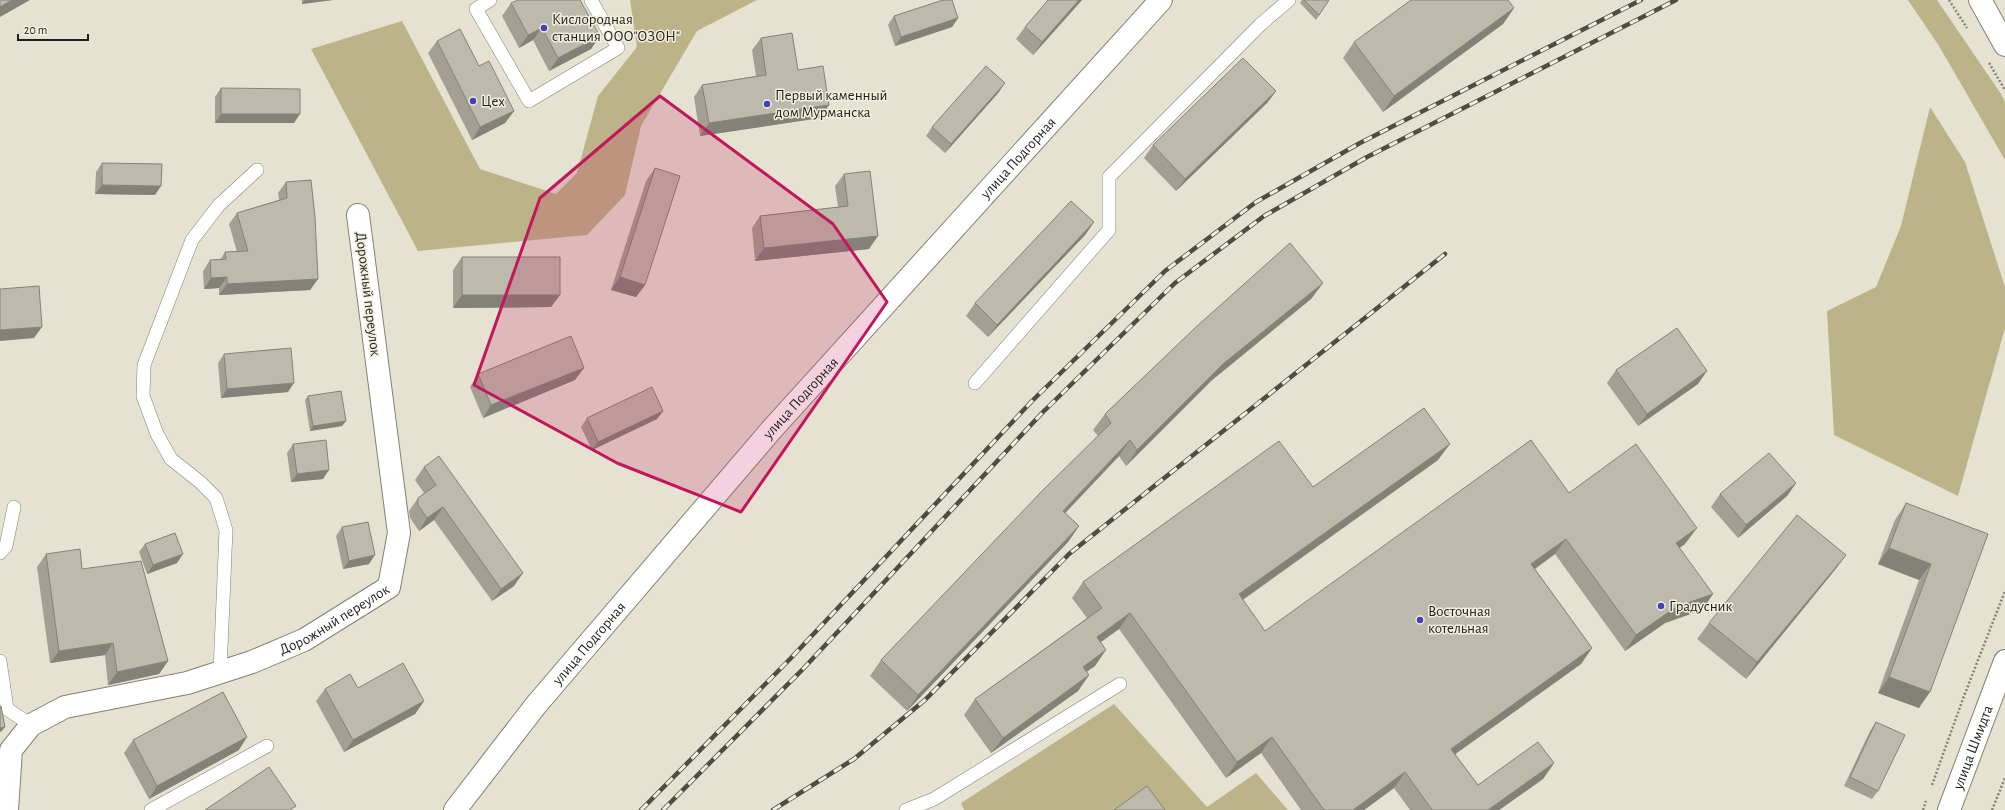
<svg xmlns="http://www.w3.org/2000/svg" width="2005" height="810" font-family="'Alegreya Sans',sans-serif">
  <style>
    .green { fill: #bcb488 }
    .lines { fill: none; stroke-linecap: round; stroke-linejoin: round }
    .lane-casing { stroke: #848173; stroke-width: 14 }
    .street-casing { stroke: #848173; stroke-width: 24 }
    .secondary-casing { stroke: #848173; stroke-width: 24 }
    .primary-casing { stroke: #848173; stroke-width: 24 }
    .path { stroke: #848277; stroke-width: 2.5; stroke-dasharray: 2 2; stroke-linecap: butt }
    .lane { stroke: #fff; stroke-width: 13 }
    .street { stroke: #fff; stroke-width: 22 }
    .secondary { stroke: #fff; stroke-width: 22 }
    .primary { stroke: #fff; stroke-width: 22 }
    .rail-casing { stroke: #4e4d44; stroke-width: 4.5 }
    .rail { stroke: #f2efdf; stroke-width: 3; stroke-dasharray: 9; stroke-linecap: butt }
    .wall { fill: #a3a093 }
    .shaded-wall { fill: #848278 }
    .building { fill: #bdbaab; stroke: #848278 }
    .marked { fill: #c2185b; fill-opacity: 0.2; stroke: #c2185b; stroke-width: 3; stroke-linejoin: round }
    .poi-dot { fill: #4540b6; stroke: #f2efdf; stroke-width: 1.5 }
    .labels { text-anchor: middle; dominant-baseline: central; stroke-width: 3; stroke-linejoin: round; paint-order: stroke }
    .poi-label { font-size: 15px; fill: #1f1e18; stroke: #f2efdf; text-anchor: start }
    .street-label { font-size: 15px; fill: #1f1e18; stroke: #f2efdf }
  </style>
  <rect width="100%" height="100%" fill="#e5e2d2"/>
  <path class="green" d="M630,0H757L697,31L641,126L625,195L587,235L418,251L311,49L402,21L480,169L556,194L577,173L598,96L637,47Z
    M1908,0H1937L2001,94L2005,102V160L1939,46Z
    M1930,107L1965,162L2005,287V328L1958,496L1834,435L1827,311L1876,287L1901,226Z
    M1114,704L1207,807L1256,773L1288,810H964L961,803Z"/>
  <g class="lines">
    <g class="lane-casing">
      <path id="lane" d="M490,0L476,9L529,101L618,48L591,0
        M975,383L1109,230V177L1261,24L1289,0
        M0,553L6,546L14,507
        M0,661L7,709L31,725
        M220,671L226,530L216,498L200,482L171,459L157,434L143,396L144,365L192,240L219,205L257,170
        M151,810L267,746
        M906,810L934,799L1120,684"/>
    </g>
    <g class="street-casing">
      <g id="street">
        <path id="s1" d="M7,810L11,750L31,725L65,707L187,683L252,662L304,640L389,587L399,533L358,215"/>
      </g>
    </g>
    <g class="secondary-casing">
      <g id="secondary">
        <path d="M1980,0L2005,45"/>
        <path id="s2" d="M455,810L536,705L773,428L1161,0"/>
      </g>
    </g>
    <g class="primary-casing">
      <g id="primary">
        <path id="s3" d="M1949,810L2005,661"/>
      </g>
    </g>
    <path class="path" d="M1949,0L1967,28
      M1989,63L2005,90
      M1932,785L1964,696L2005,591
      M1923,810L1926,801
      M1992,810L2005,778"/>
    <use href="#lane" class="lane"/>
    <use href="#street" class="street"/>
    <use href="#secondary" class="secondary"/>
    <use href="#primary" class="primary"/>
    <g class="rail-casing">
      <path id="rail" d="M641,810L791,658L1032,401L1165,271L1256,202L1360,143L1641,0
        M663,810L803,669L1043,412L1175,283L1264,216L1367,157L1676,0
        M773,810L854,759L925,700L1069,554L1445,254"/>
    </g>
    <use href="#rail" class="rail"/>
  </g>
  <path class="wall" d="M302,0H333L302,4Z
    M1048,0H1082L1033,55L1016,39L1025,27Z
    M1302,0H1329L1316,20L1300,3Z
    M511,3L600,36L591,49L549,71L533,40L519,48L502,16Z
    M1514,8L1503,24L1383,112L1343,58L1354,42Z
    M894,16L958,18L952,27L895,46L888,25Z
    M761,38L798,70L820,118L700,136L694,97L702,85L756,76L752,50Z
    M437,41L479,66L514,111L505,123L472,140L428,53Z
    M221,88L294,123H215V97Z
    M1276,91L1267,103L1176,191L1144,158L1153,145Z
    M999,92L945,153L926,136L932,127Z
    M102,163L155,195L95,194L96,172Z
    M655,168L645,285L636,297L611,290L646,181Z
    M844,174L869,249L755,261L752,228L760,216L838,207L835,186Z
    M286,182L318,279L310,290L219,295V288L204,289L203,271L210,260H220L225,252H237L229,224L237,213L279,200L278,193Z
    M1094,222L1085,235L988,337L966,316L975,303Z
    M462,257L560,295L551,307L453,308V270Z
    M1323,283L1311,299L1211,381L1126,466L1119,456L1065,513L1079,526L1068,542L907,711L870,676L881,660L1098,436L1093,430L1105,414Z
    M224,354L288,392L221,398L218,363Z
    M1616,370L1698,384L1638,426L1607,383Z
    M478,374L575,380L483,418L470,387Z
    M308,396L346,421L342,426L310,431L305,400Z
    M663,411L657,419L592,450L581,427L587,418Z
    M293,444L323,479L291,482L287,453Z
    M1438,460L1243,600L1265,631L1569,493L1685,544L1679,548L1713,594L1702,610L1665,623L1625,651L1555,554L1535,569L1592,648L1581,664L1455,754L1478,785L1554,763L1543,779L1499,810H1410L1394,788L1364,810H1301L1261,753L1226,778L1119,629L1100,642L1095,666L1086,672L1089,675L1078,691L991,753L964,715L975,699L1087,618L1072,598L1083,582L1313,487Z
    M424,467L514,586L492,601L434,520L419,531L410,518L409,511L418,498L424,493L415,480Z
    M1796,483L1787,496L1738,538L1711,507L1720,494Z
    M1906,503L1988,534L1919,708L1878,693L1919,580L1878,564L1895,520Z
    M342,527L369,564L343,569L336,536Z
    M145,544L177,563L147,574L139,552Z
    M46,554L82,569L168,661L159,674L108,685L105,655L50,663L37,567Z
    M1846,555L1834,571L1746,679L1697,639L1709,623Z
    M358,688L424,701L415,714L344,752L316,701L325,689Z
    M1876,722L1878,791L1872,799L1844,786L1870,731Z
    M133,740L239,750L149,799L124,753Z"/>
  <path class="shaded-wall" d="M12,0H30L0,17V7Z
    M305,0H333L302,4Z
    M1079,0H1082L1033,55L1042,42Z
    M1514,8L1503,24L1383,112L1394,96Z
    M958,18L952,27L895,46L901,37Z
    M542,28L533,40L519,48L528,35Z
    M600,36L591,49L549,71L558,58Z
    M1005,83L999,92L945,153L951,144Z
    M1276,91L1267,103L1176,191L1185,179Z
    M829,105L820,118L700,136L709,123Z
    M514,111L505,123L472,140L480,127Z
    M221,114H300L294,123H215Z
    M102,185L161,186L155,195L95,194Z
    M1094,222L1085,235L988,337L997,325Z
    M878,236L869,249L755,261L764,248Z
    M227,277L219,288L204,289L211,278Z
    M620,277L645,285L636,297L611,290Z
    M318,279L310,290L219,295L227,284Z
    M1323,283L1311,299L1211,381L1126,466L1137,450L1223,364Z
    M462,295H560L551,307L453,308Z
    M42,327L34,338L0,341V330Z
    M584,368L575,380L483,418L491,405Z
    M1707,371L1698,384L1638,426L1647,414Z
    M294,383L288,392L221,398L227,389Z
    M663,411L657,419L592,450L598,442Z
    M346,421L342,426L310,431L313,426Z
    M1130,440L1119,456L1052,527L1063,511Z
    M1450,444L1438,460L1228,610L1239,594Z
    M329,470L323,479L291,482L297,474Z
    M1796,483L1787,496L1738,538L1746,525Z
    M443,507L434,520L419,531L427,518Z
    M1079,526L1068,542L907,711L918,695Z
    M1697,528L1685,544L1664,559L1676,543Z
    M1566,539L1555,554L1520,579L1531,564Z
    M1889,548L1931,564L1919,580L1878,564Z
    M183,554L177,563L147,574L153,565Z
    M375,555L369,564L343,569L349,561Z
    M1846,555L1834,571L1746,679L1757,662Z
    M523,573L514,586L492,601L501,589Z
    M1713,594L1702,610L1665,623L1625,651L1636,635L1676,607Z
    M1130,613L1119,629L1086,653L1097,637Z
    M113,643L105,655L50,663L59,651Z
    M1592,648L1581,664L1440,765L1451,749Z
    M1106,650L1095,666L1071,683L1083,667Z
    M168,661L159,674L108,685L117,672Z
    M1089,675L1078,691L991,753L1003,738Z
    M1889,677L1930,692L1919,708L1878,693Z
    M424,701L415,714L344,752L353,740Z
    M5,727L2,731L0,732V728Z
    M247,737L239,750L149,799L157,786Z
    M1272,737L1261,753L1226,778L1237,762Z
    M1554,763L1543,779L1499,810H1488Z
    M1405,772L1394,788L1364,810H1353Z"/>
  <path class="building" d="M0,0H12L0,7Z
    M518,0H580L600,36L558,58L542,28L528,35L511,3Z
    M943,0H952L958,18L901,37L894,16Z
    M1048,0H1079L1042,42L1025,27Z
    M1304,0H1329L1319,15Z
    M1411,0H1508L1514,8L1394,96L1354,42Z
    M460,29L479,66L489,61L514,111L480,127L437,41Z
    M792,33L798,70L823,66L829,105L709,123L702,85L766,75L761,38Z
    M1243,58L1276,91L1185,179L1153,145Z
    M986,66L1005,83L951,144L932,127Z
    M221,88L300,89V114H221Z
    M102,163L162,164L161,186L102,185Z
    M655,168L680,176L645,285L620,277Z
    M870,171L878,236L764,248L760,216L848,206L844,174Z
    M311,180L315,217L318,279L227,284V277L211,278L210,260L226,259L225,252L248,251L237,213L287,198L286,182Z
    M1071,201L1094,222L997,325L975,303Z
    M1290,243L1323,283L1223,364L1137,450L1130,440L1063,511L1079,526L918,695L881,660L1042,491L1111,423L1105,414L1196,327Z
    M462,257H560V295H462Z
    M39,286L42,327L0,330V289Z
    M1677,328L1707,371L1647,414L1616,370Z
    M571,336L584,368L491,405L478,374Z
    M291,348L294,383L227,389L224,354Z
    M652,387L663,411L598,442L587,418Z
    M341,391L346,421L313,426L308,396Z
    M1424,408L1450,444L1239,594L1265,631L1531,440L1569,493L1636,444L1697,528L1676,543L1713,594L1676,607L1636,635L1566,539L1531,564L1592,648L1451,749L1478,785L1538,742L1554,763L1488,810H1432L1405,772L1353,810H1324L1272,737L1237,762L1130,613L1097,637L1106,650L1083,667L1089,675L1003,738L975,699L1102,608L1083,582L1279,441L1313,487Z
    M326,440L329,470L297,474L293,444Z
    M1769,453L1796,483L1746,525L1720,494Z
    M439,456L523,573L501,589L443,507L427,518L418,505V498L436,485L424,467Z
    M1906,503L1988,534L1930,692L1889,677L1931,564L1889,548Z
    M1797,515L1846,555L1757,662L1709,623Z
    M368,522L375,555L349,561L342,527Z
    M175,533L183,554L153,565L145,544Z
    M80,549L82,569L141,561L168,661L117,672L113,643L59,651L46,554Z
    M403,663L424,701L353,740L325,689L350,674L358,688Z
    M223,692L247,737L157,786L133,740Z
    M0,706H1L5,727L0,728Z
    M1876,722L1905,735L1878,791L1850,777Z
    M269,767L296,806L290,810H205Z
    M1147,786L1165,810H1114Z"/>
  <path class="marked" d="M660,96L833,224L887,302L741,512L617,463L474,385L540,198Z"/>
  <g class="poi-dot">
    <circle cx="544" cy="28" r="4"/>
    <circle cx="473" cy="101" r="4"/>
    <circle cx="767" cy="104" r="4"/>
    <circle cx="1661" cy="606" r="4"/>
    <circle cx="1420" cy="620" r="4"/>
  </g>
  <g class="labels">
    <g class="poi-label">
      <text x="552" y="19">Кислородная<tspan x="552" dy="17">станция ООО"ОЗОН"</tspan></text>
      <text x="775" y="95">Первый каменный<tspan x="775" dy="17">дом Мурманска</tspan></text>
      <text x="481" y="101">Цех</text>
      <text x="1669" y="606">Градусник</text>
      <text x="1428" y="611">Восточная<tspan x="1428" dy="17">котельная</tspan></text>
    </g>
    <g class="street-label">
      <text stroke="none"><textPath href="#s2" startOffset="862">улица Подгорная</textPath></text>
      <text transform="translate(368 294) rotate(83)">Дорожный переулок</text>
      <text stroke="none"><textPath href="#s2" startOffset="538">улица Подгорная</textPath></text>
      <text stroke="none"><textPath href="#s1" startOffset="416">Дорожный переулок</textPath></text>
      <text stroke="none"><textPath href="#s2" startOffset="214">улица Подгорная</textPath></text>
      <text stroke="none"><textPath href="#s3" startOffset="67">улица Шмидта</textPath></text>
    </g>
  </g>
  <path d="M18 34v6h70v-6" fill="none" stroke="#1f1e18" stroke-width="2"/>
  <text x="24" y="34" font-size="12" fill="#1f1e18" stroke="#f2efdf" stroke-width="3" paint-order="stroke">20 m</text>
</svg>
